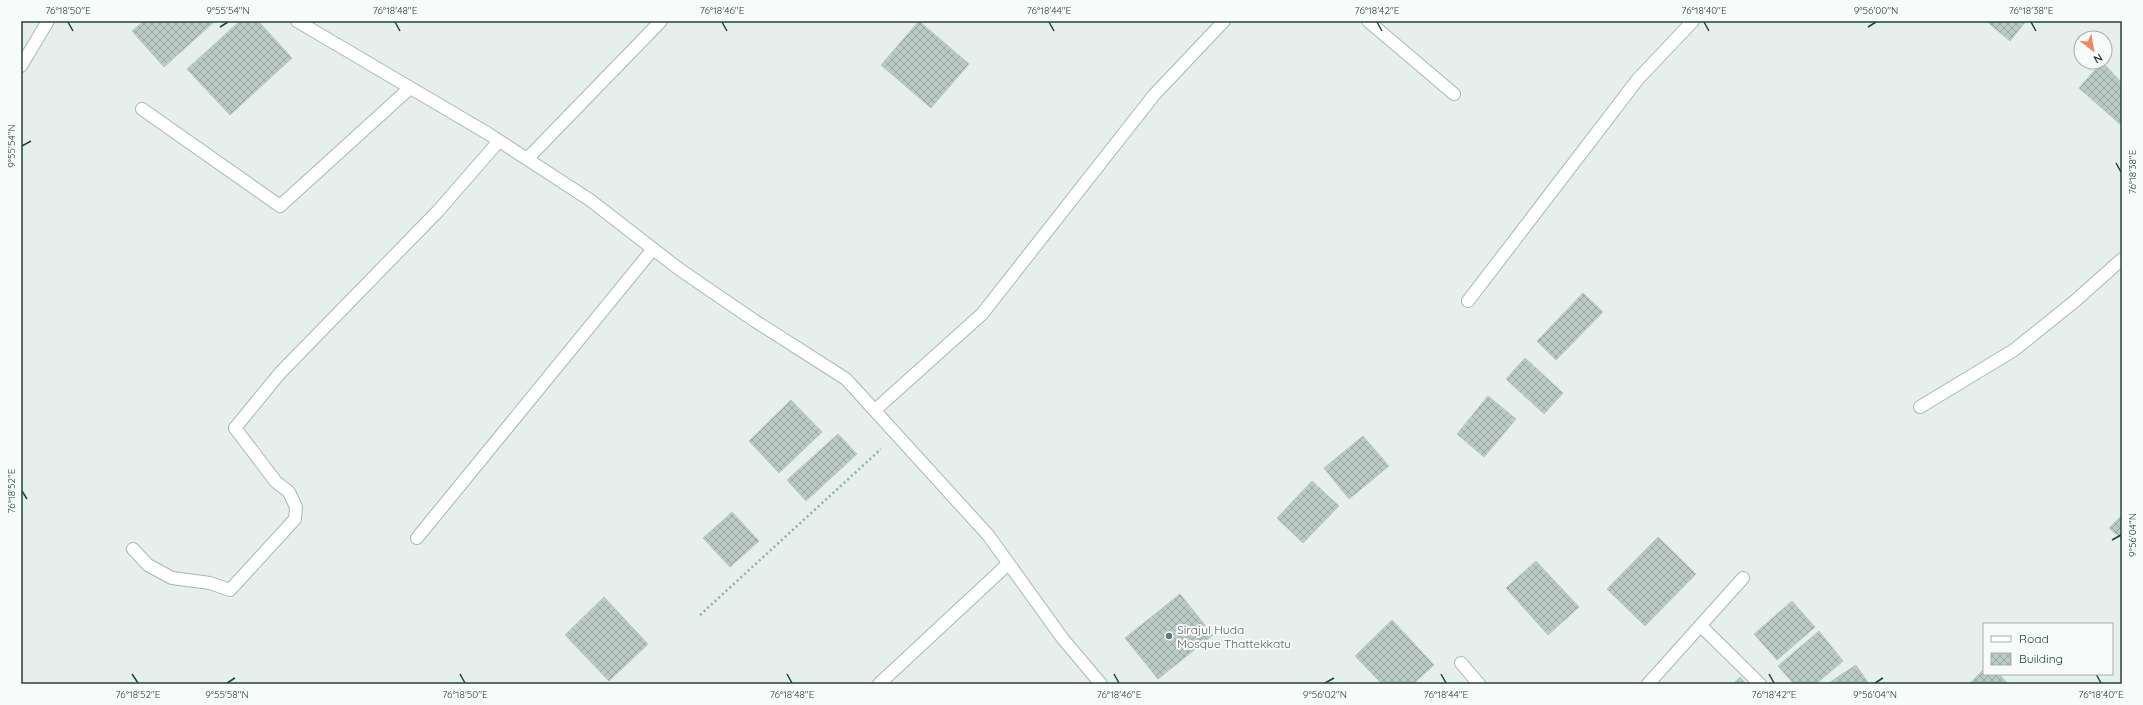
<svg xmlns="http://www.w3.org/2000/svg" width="2143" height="705" font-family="Quicksand,sans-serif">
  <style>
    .building { fill: url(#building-cross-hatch); stroke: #b8c9c2 }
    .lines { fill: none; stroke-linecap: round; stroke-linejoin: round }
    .service-casing { stroke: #a8b8b2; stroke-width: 14 }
    .minor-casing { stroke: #a8b8b2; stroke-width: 14 }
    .path { stroke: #86b3a5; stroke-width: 2.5; stroke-dasharray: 2 3; stroke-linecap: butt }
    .service { stroke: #fff; stroke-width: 12 }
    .minor { stroke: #fff; stroke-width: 12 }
    .ticks { fill: none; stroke: #24423a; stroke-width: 1.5 }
    .worship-dot { fill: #6b7280; stroke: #f7fbf9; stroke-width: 1.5 }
    .labels { text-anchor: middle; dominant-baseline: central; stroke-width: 4; stroke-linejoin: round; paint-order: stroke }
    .worship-label { font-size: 12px; fill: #5b616d; stroke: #f7fbf9; text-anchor: start }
    .neatline { fill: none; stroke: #24423a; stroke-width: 1.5 }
    .ticks-label { font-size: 10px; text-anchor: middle; fill: #24423a }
  </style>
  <defs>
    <pattern id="building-cross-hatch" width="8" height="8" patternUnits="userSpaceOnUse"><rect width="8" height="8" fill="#bbcac4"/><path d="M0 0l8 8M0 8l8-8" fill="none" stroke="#98a6a0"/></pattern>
  </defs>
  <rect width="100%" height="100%" fill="#e6efeb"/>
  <path class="building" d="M144,21H215L164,67L132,31Z
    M240,21H258L292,58L230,115L187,69Z
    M919,21L969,64L931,108L881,65Z
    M1986,21H2026L2010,41Z
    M2102,62L2122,83V126L2079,88Z
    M1583,293L1603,312L1556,360L1537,341Z
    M1525,358L1563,393L1544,414L1506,379Z
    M1488,396L1516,419L1484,457L1457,434Z
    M791,400L822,432L779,473L749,441Z
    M838,434L857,454L806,501L787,480Z
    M1363,436L1389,466L1349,499L1324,468Z
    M1312,481L1339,506L1303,543L1277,518Z
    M732,512L759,541L730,567L703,538Z
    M2122,515V539L2109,528Z
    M1658,537L1696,574L1645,626L1607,589Z
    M1536,561L1579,607L1548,635L1506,588Z
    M1180,594L1213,635L1158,679L1125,638Z
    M604,597L648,644L609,681L565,635Z
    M1792,601L1815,627L1777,660L1754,634Z
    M1392,620L1434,665L1413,684H1382L1355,656Z
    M1819,631L1843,661L1816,684H1794L1778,666Z
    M1856,665L1869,684H1827Z
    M1984,669V674H1999L2008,684H1969Z
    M1740,677L1746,684H1733Z"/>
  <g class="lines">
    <g class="service-casing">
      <path id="service" d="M1920,407L2014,350L2075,301L2122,259
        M133,549L148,565L172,578L210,583L230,590L295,519L296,507L289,492L276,482L235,428L280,373L438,211L499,141
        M879,684L1008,564"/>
    </g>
    <g class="minor-casing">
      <path id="minor" d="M297,21L487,133L590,200L679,269L755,321L846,379L988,535L1063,639L1101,684
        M1368,21L1454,94
        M21,66L48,21
        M142,109L280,206L410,88
        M527,159L661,21
        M1468,301L1638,79L1693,21
        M875,410L982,314L1154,95L1224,21
        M417,538L653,249
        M1701,626L1760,684
        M1461,663L1479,684
        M1648,684L1743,578"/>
    </g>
    <path class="path" d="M700,615L881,449"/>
    <use href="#service" class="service"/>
    <use href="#minor" class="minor"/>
  </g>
  <path class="ticks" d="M68,22L73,31M395,22L400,31M722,22L727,31M1049,22L1054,31M1377,22L1382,31M1704,22L1709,31M2031,22L2036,31M220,27L228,22M1868,27L1876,22M22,146L31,141M2116,163L2121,172M22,491L27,499M2112,540L2121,535M132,674L138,683M460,674L465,683M787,674L792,683M1114,674L1119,683M1441,674L1446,683M1769,674L1774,683M2096,674L2101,683M227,683L235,678M1325,683L1334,678M1875,683L1883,678"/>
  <circle class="worship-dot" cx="1169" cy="636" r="4"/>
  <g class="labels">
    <g class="worship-label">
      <text x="1177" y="629">Sirajul Huda<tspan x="1177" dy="14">Mosque Thattekkatu</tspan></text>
    </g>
  </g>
  <rect width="2143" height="705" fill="none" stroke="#f7fbf9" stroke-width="44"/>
  <rect x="1983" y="623" width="130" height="52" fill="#f7fbf9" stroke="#a3b1ad"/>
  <rect x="1991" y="636" width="20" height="6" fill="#ffffff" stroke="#a3b1ad"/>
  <text x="2019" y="643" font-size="12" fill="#24423a">Road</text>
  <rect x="1991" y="653" width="20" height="12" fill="url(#building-cross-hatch)" stroke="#a3b1ad"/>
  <text x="2019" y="663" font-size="12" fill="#24423a">Building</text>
  <g transform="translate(2093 50) rotate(149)"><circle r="19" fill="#f7fbf9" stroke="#a3b1ad"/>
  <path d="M0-3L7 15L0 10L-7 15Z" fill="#f4845f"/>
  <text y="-6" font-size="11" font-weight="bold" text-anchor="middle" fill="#24423a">N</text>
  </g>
  <rect x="22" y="22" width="2099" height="661" class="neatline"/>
  <g class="ticks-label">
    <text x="68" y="14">76°18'50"E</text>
    <text x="228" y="14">9°55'54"N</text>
    <text x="395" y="14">76°18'48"E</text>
    <text x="722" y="14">76°18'46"E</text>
    <text x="1049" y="14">76°18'44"E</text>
    <text x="1377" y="14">76°18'42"E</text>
    <text x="1704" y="14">76°18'40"E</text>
    <text x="1876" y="14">9°56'00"N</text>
    <text x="2031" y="14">76°18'38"E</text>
    <text transform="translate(11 146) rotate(-90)" y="4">9°55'54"N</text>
    <text transform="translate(2132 172) rotate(-90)" y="4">76°18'38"E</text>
    <text transform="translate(11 491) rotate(-90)" y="4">76°18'52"E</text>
    <text transform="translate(2132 535) rotate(-90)" y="4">9°56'04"N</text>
    <text x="138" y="698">76°18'52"E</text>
    <text x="227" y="698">9°55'58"N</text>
    <text x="465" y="698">76°18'50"E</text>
    <text x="792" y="698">76°18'48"E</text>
    <text x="1119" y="698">76°18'46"E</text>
    <text x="1325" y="698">9°56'02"N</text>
    <text x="1446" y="698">76°18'44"E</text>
    <text x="1774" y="698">76°18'42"E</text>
    <text x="1875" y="698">9°56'04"N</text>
    <text x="2101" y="698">76°18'40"E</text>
  </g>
</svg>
